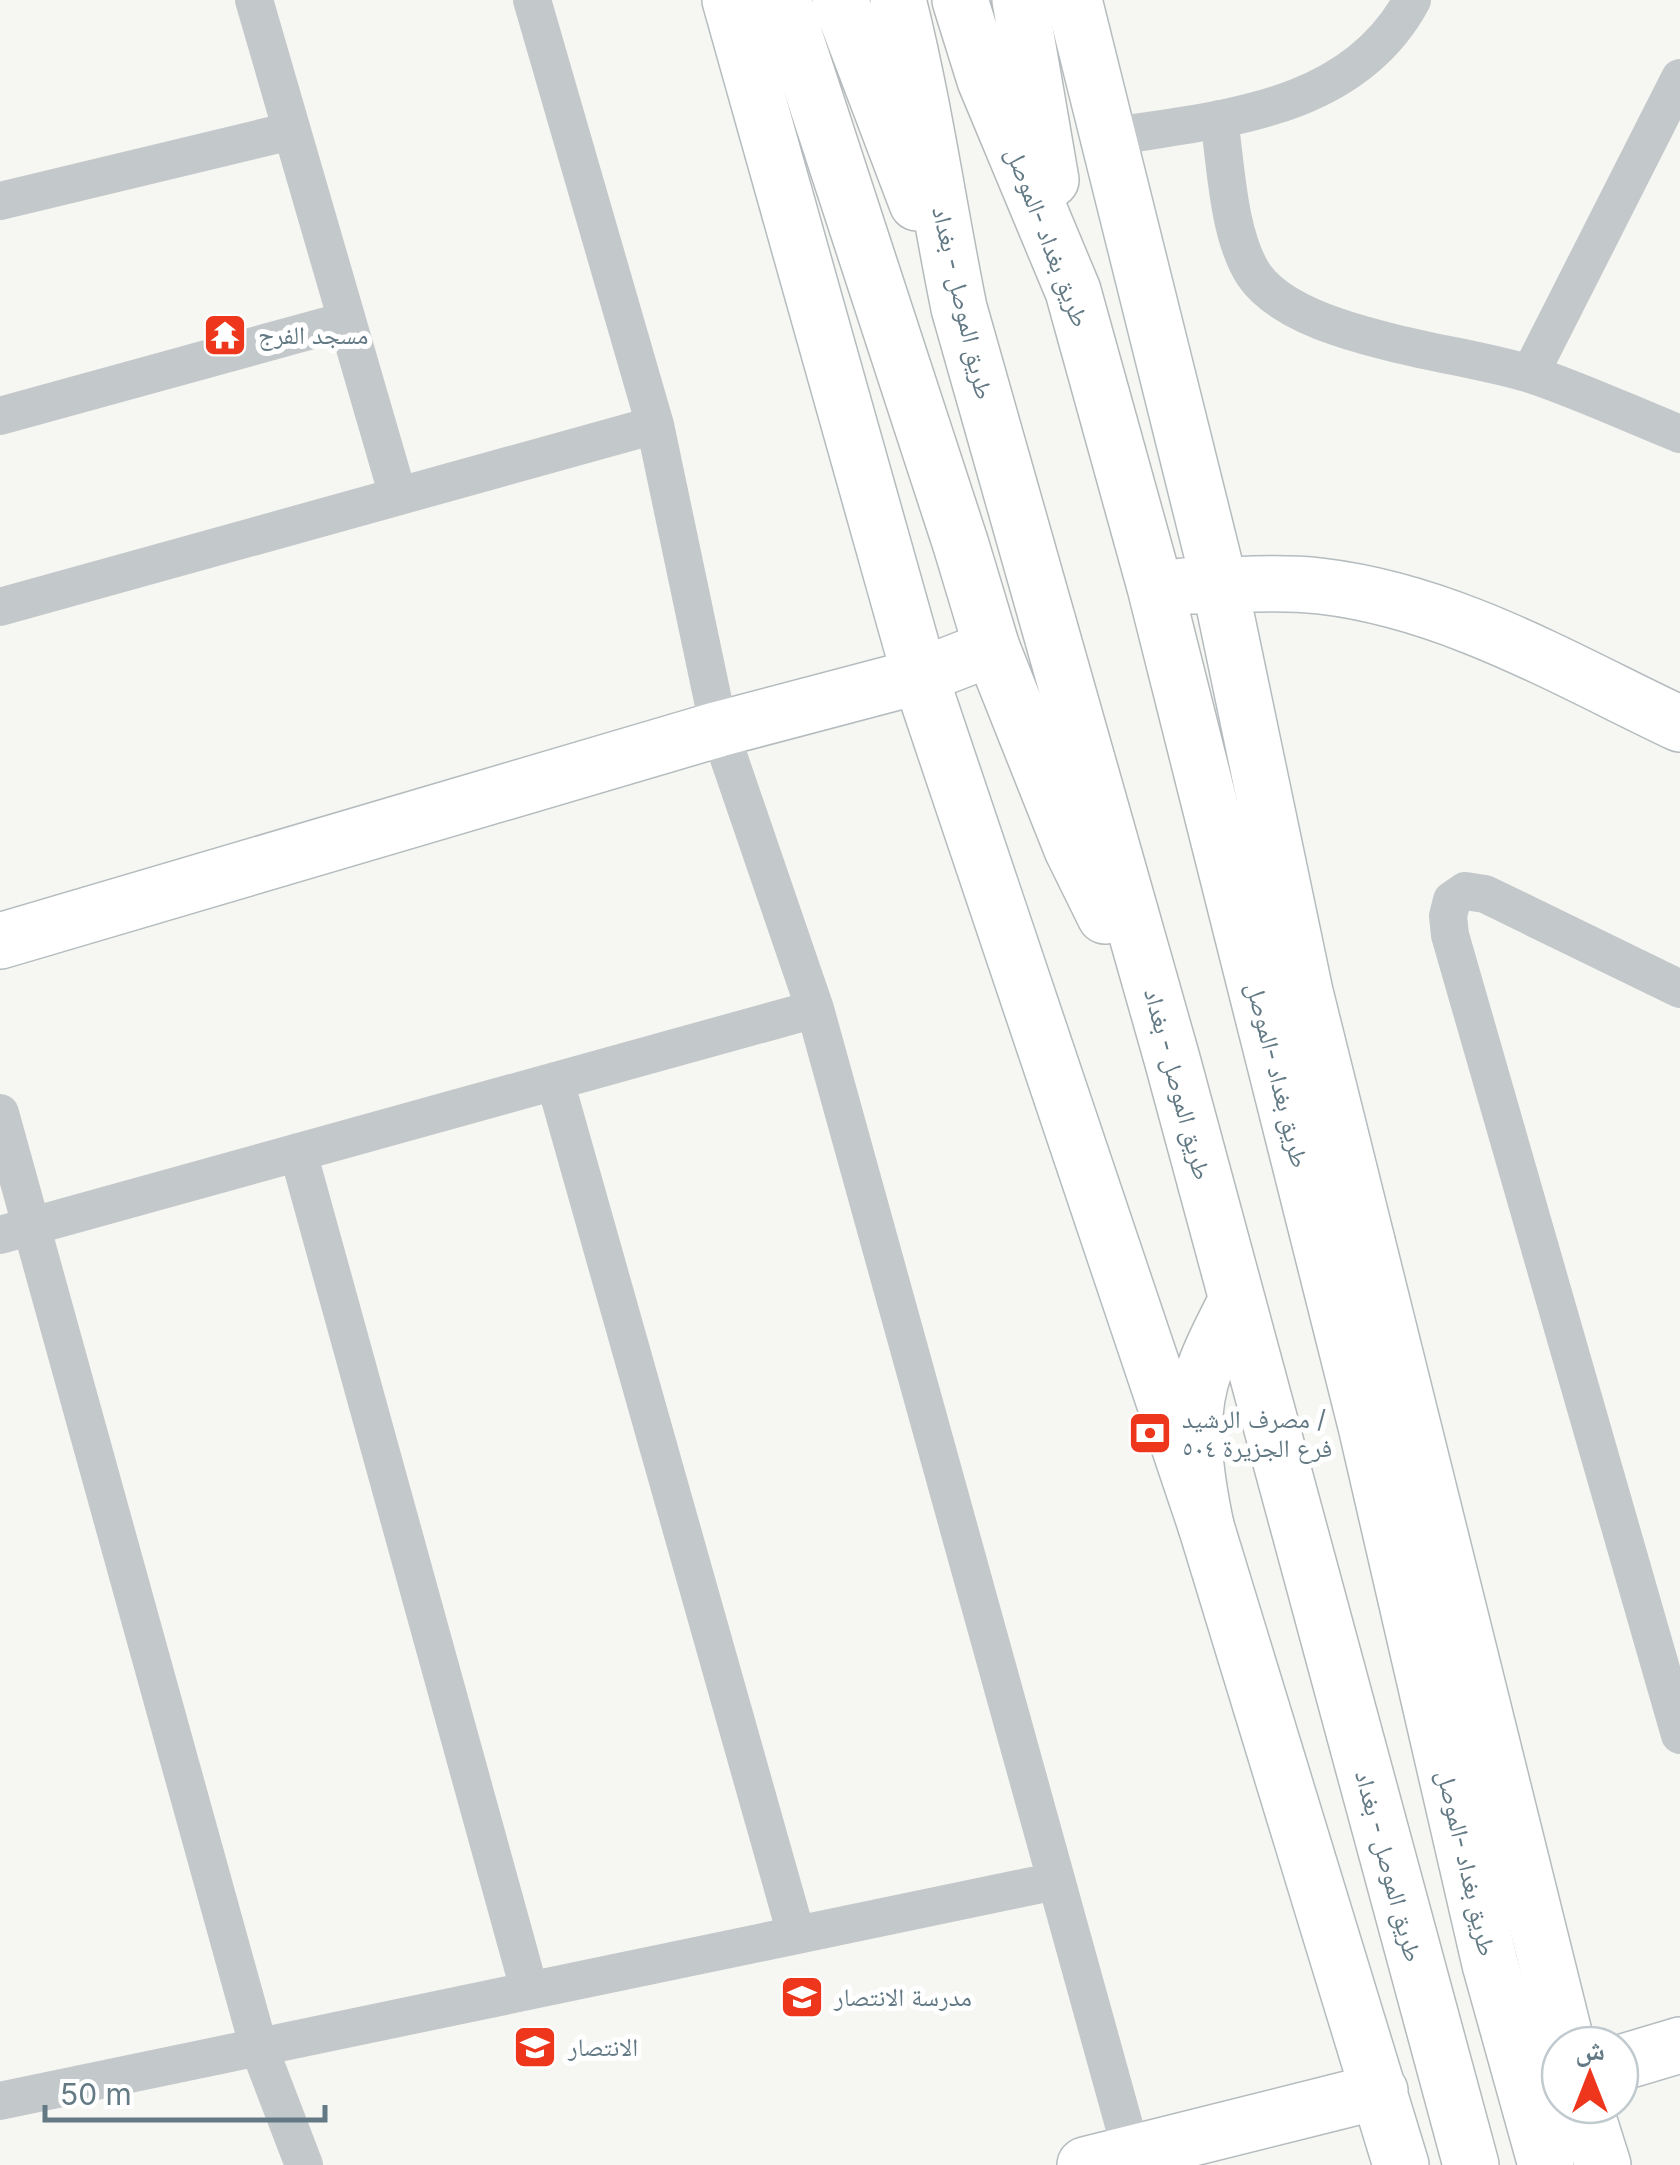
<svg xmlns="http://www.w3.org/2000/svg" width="1680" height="2165" viewBox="0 0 1680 2165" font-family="Inter,'Noto Naskh Arabic',sans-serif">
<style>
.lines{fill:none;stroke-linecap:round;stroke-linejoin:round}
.secondary-casing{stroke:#b5bcbf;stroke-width:58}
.highway-casing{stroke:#b5babc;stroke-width:58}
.street{stroke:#c3c8ca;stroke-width:38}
.secondary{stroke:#fff;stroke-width:55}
.highway{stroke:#fff;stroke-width:55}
.labels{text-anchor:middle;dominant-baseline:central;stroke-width:10;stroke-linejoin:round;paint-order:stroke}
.street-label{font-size:25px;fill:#637a85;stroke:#fff}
.poi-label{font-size:25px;fill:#637a85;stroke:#fff;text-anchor:start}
</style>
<rect width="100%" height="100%" fill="#f6f6f2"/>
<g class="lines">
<g class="secondary-casing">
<path id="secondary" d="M 730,0 L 920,676 L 1206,1526 L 1401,2165
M 1074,0 L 1220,586 L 1305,992 L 1567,2045
M 1183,586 C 1228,586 1274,581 1320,586 C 1450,601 1564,669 1680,724
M 0,941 L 719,729 L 920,676 L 992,648
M 1620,2063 L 1680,2045
M 1584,2105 L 1603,2165
M 1085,2165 L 1380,2091"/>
</g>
<g class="highway-casing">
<path id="highway" d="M 783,0 L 961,545 L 992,648 L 1072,849 L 1105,916
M 840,0 L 917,203
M 898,0 C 924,102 938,205 959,308 L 1172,1059 L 1471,2165
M 960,0 L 985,80 L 1073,291 L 1155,587 L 1366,1426 L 1490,1964 L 1546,2165
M 1020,0 L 1051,180
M 1366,1238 C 1378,1290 1383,1340 1373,1393
M 1206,1526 C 1195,1473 1186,1416 1206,1365 C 1214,1343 1226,1322 1236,1301"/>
</g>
<path class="street" d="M 254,0 L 398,496
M 532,0 L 655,425 L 719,729 L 815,1009 L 1132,2154
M 1219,119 C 1226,165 1228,236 1254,275 C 1298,339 1457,351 1530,374 C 1581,391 1630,414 1680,434
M 1109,137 C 1220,119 1352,112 1412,0
M 0,201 L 291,131
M 1530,374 L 1680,78
M 0,416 L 345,321
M 0,607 L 655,425
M 1680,989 L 1485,894 L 1465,891 L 1452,900 L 1448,916 L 1450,935 L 1680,1735
M 555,1081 L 796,1934
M 0,1113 L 258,2045 L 304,2165
M 298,1152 L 529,1989
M 0,1235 L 815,1009
M 0,2101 L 1056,1881"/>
<use href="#secondary" class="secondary"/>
<use href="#highway" class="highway"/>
</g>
<defs>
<g id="temple-square" transform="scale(2.25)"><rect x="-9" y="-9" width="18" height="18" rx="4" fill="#ed361b" stroke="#fff"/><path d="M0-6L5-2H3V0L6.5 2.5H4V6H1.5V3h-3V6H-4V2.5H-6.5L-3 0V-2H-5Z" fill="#fff"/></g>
<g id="bank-square" transform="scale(2.25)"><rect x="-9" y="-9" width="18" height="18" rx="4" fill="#ed361b" stroke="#fff"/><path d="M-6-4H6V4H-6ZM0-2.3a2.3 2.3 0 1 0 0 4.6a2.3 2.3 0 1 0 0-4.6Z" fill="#fff"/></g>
<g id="school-square" transform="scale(2.25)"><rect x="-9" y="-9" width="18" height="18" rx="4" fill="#ed361b" stroke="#fff"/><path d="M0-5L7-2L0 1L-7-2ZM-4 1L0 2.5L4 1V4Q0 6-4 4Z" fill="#fff"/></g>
</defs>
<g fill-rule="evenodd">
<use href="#temple-square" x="225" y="335"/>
<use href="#bank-square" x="1150" y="1433"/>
<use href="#school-square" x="802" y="1997"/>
<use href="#school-square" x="535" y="2047"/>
</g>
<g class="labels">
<g class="street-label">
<text transform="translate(1048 237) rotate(69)">طريق بغداد -الموصل</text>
<text transform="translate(963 303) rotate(77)">طريق الموصل - بغداد</text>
<text transform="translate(1278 1075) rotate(76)">طريق بغداد -الموصل</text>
<text transform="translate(1178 1084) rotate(75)">طريق الموصل - بغداد</text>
<text transform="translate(1467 1863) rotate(77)">طريق بغداد -الموصل</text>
<text transform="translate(1389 1866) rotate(75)">طريق الموصل - بغداد</text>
</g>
<g class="poi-label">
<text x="258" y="335">مسجد الفرج</text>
<text x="1182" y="1419">مصرف الرشيد /<tspan x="1182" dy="29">فرع الجزيرة ٥٠٤</tspan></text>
<text x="834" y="1997">مدرسة الانتصار</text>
<text x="568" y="2047">الانتصار</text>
</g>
</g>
<g transform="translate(1590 2075)"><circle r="48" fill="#ffffff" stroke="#c1cace" stroke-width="2.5"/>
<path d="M0-8L18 38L0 25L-18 38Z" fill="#ed361b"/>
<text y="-15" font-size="28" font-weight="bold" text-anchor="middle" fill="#637a85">ش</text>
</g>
<path d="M45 2105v15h280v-15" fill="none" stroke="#637a85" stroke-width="5"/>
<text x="60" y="2105" font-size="30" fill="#637a85" stroke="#ffffff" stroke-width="8" paint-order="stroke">50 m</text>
</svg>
